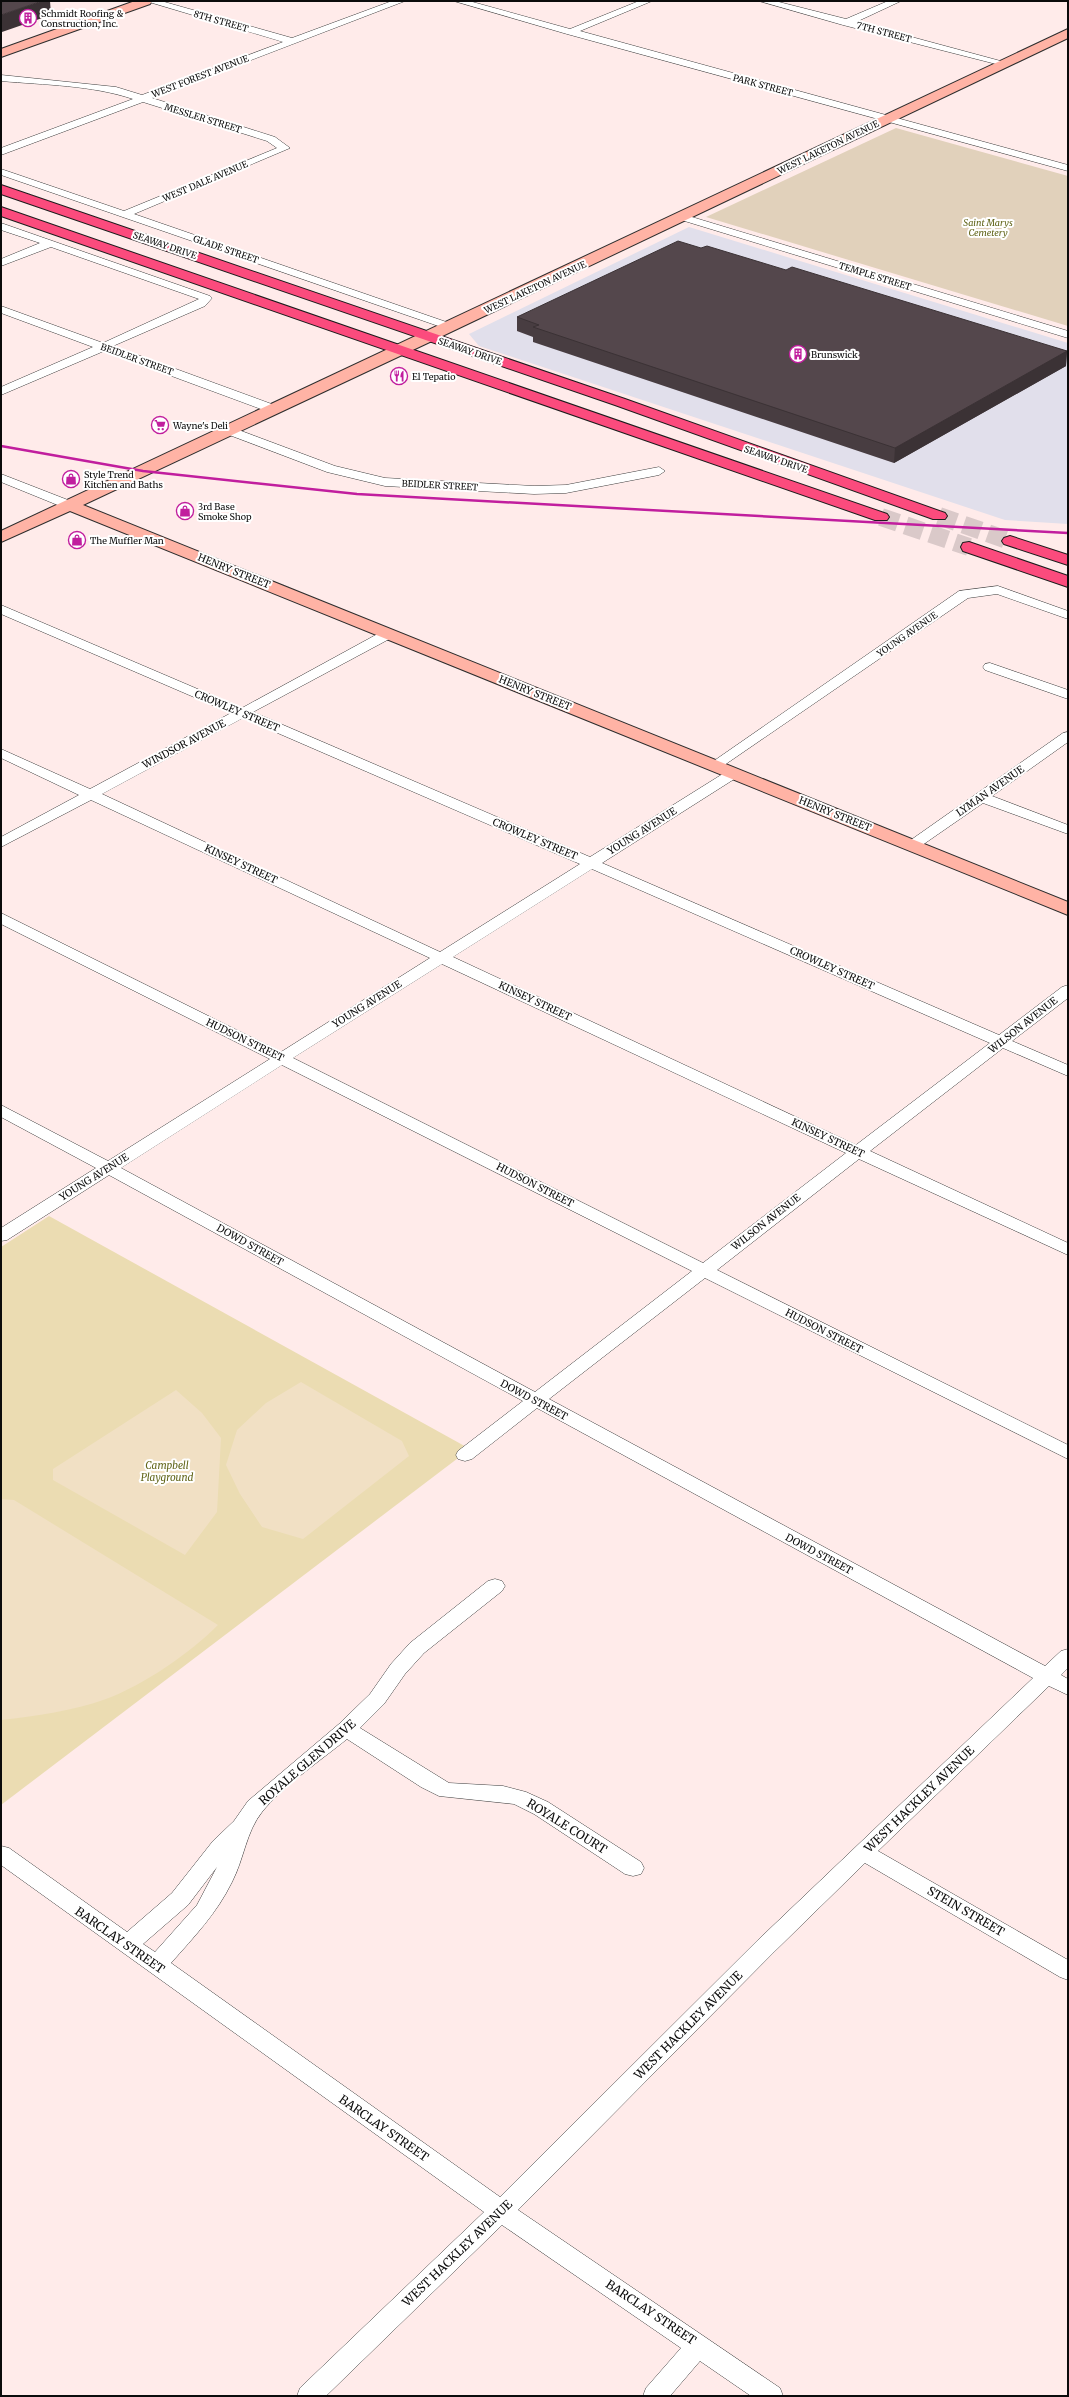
<svg xmlns="http://www.w3.org/2000/svg" width="1069" height="2397" viewBox="0 0 1069 2397" font-family="Merriweather,serif">
<style>
.industrial{fill:#e1dfeb}
.green{fill:#ebdcb2}
.cemetery{fill:#e1d1bb}
.pitch{fill:#f1e0c4}
.lines{fill:none;stroke-linecap:round;stroke-linejoin:round}
.highway-tunnel{stroke:#dac9c9;stroke-width:18;stroke-dasharray:18 8;stroke-linecap:butt}
.street-casing{stroke:#3e3e3e;stroke-width:1}
.secondary-casing{stroke:#2d2d2d;stroke-width:2}
.highway-casing{stroke:#1c1c1c;stroke-width:2}
.street{fill:#fff;fill-rule:evenodd}
.secondary{fill:#ffb3a5;fill-rule:evenodd}
.highway{fill:#fb4b7d;fill-rule:evenodd}
.rail{stroke:#c11e9e;stroke-width:2.5}
.wall{fill:#483d41}
.shaded-wall{fill:#3b3235}
.building{fill:#54474c;stroke:#3b3235}
.labels{text-anchor:middle;dominant-baseline:central;stroke-width:4;stroke-linejoin:round;paint-order:stroke}
.far-poi-label{font-size:9px;fill:#0b0b0b;stroke:#fff;text-anchor:start}
.far-street-label{font-size:9px;fill:#0b0b0b;stroke:#fff}
.far-park-label{font-size:9px;font-style:italic;fill:#616519;stroke:#fff}
.street-label{font-size:10px;fill:#0b0b0b;stroke:#fff}
.park-label{font-size:10px;font-style:italic;fill:#616519;stroke:#fff}
.near-street-label{font-size:12px;fill:#0b0b0b;stroke:#fff}
</style>
<rect width="100%" height="100%" fill="#ffebea"/>
<path class="industrial" d="M 689,227 L 1068,343 L 1068,524 L 1005,520 L 479,346 L 469,334 Z"/>
<path class="green" d="M 49,1216 L 470,1449 L 1,1805 L 1,1247 Z"/>
<path class="cemetery" d="M 896,128 L 1068,176 L 1068,326 L 706,217 Z"/>
<path class="pitch" d="M 301,1382 L 402,1441 L 409,1456 L 303,1539 L 262,1527 L 240,1494 L 226,1465 L 237,1430 L 266,1403 Z
M 176,1390 L 202,1413 L 221,1438 L 217,1512 L 185,1555 L 53,1480 L 53,1469 Z
M 1,1499 L 14,1500 L 218,1625 C 190,1653 144,1685 106,1699 C 73,1711 36,1716 1,1720 Z"/>
<g class="lines">
<path class="highway-tunnel" d="M 939,516 L 1010,541
M 881,517 L 969,547"/>
<g class="street-casing">
<path id="street" d="M 146,1 L 161,1 L 292,38 L 392,1 L 405,1 L 152,98 L 275,137 L 290,148 L 134,214 L 455,325 L 455,329 L 447,329 L 1,175 L 1,169 L 124,211 L 277,148 L 267,141 L 143,102 L 1,155 L 1,148 L 133,99 C 91,85 45,85 1,81 L 1,75 L 116,87 L 142,95 L 283,42 Z
M 454,1 L 469,1 L 570,29 L 639,1 L 652,1 L 580,31 L 1068,165 L 1068,171 L 567,34 Z
M 759,1 L 775,1 L 846,19 L 888,1 L 901,1 L 856,22 L 1008,63 L 1000,65 L 843,25 Z
M 682,214 L 1068,331 L 1068,338 L 678,219 L 677,217 Z
M 1,223 L 210,296 L 212,298 L 205,306 L 113,346 L 277,406 L 279,409 L 277,412 L 269,412 L 104,351 L 1,395 L 1,387 L 93,347 L 1,313 L 1,306 L 103,343 L 199,299 L 51,247 L 1,266 L 1,259 L 40,243 L 1,230 Z
M 228,426 L 335,466 L 385,478 L 534,486 L 566,485 L 659,467 L 665,471 L 659,475 L 566,493 L 534,494 L 385,486 L 327,472 L 224,433 L 222,430 Z
M 1,474 L 73,502 L 75,505 L 69,509 L 65,508 L 1,482 Z
M 998,586 L 1068,611 L 1068,619 L 997,594 L 968,598 L 720,768 L 715,769 L 708,765 L 959,591 Z
M 1,605 L 242,708 L 383,631 L 393,631 L 395,634 L 393,637 L 253,712 L 590,857 L 729,770 L 739,770 L 741,773 L 739,776 L 602,863 L 999,1035 L 1062,987 L 1068,985 L 1068,998 L 1012,1041 L 1068,1065 L 1068,1076 L 1003,1048 L 870,1151 L 1068,1243 L 1068,1255 L 859,1159 L 717,1270 L 1068,1445 L 1068,1459 L 705,1278 L 549,1399 L 1045,1666 L 1061,1651 L 1068,1649 L 1068,1668 L 1061,1675 L 1068,1679 L 1068,1695 L 1049,1686 L 878,1851 L 1068,1960 L 1068,1980 L 1060,1977 L 865,1863 L 774,1952 L 518,2210 L 780,2388 L 783,2396 L 751,2396 L 700,2361 L 670,2396 L 643,2396 L 646,2388 L 681,2348 L 502,2225 L 326,2396 L 297,2396 L 300,2388 L 484,2212 L 1,1865 L 1,1846 L 9,1848 L 127,1932 L 172,1893 L 213,1841 L 234,1821 L 248,1801 L 339,1724 L 370,1694 L 391,1664 L 410,1643 L 488,1581 L 495,1579 L 502,1581 L 505,1586 L 502,1591 L 424,1653 L 405,1674 L 384,1704 L 360,1728 L 449,1783 L 503,1786 L 526,1792 L 548,1802 L 641,1862 L 644,1868 L 641,1874 L 633,1876 L 625,1874 L 534,1814 L 514,1804 L 439,1796 L 421,1787 L 347,1739 C 321,1760 282,1787 262,1812 C 246,1832 244,1859 232,1882 C 217,1913 194,1937 171,1963 L 500,2197 L 758,1940 L 1033,1678 L 537,1408 L 472,1459 L 465,1461 L 458,1459 L 456,1455 L 458,1451 L 523,1401 L 109,1175 L 7,1240 L 1,1241 L 1,1228 L 96,1168 L 1,1117 L 1,1105 L 108,1161 L 270,1059 L 1,924 L 1,913 L 281,1052 L 430,958 L 91,800 L 1,847 L 1,837 L 79,795 L 1,758 L 1,749 L 90,789 L 231,713 L 1,614 ZM 243,718 L 580,864 L 440,952 L 102,794 ZM 592,869 L 990,1043 L 856,1145 L 453,957 ZM 442,964 L 846,1153 L 703,1263 L 293,1058 ZM 282,1065 L 692,1271 L 535,1392 L 121,1168 ZM 217,1867 L 197,1905 L 155,1952 L 143,1944 L 188,1905 Z
M 990,663 L 1068,690 L 1068,699 L 985,670 L 983,667 L 985,664 Z
M 1068,732 L 1068,742 L 992,796 L 1068,825 L 1068,834 L 983,803 L 918,848 L 908,848 L 906,845 L 908,842 L 1063,733 Z"/>
</g>
<g class="secondary-casing">
<path id="secondary" d="M 135,1 L 152,1 L 150,4 L 1,57 L 1,49 Z
M 1068,29 L 1068,38 L 434,340 L 83,505 L 1068,902 L 1068,915 L 70,511 L 1,542 L 1,531 Z"/>
</g>
<g class="highway-casing">
<path id="highway" d="M 1,185 L 625,399 L 945,513 L 947,516 L 945,519 L 933,519 L 615,405 L 1,194 Z
M 1,207 L 887,514 L 889,517 L 887,520 L 875,520 L 1,216 Z
M 1010,536 L 1068,555 L 1068,565 L 1004,544 L 1002,541 L 1004,538 Z
M 969,542 L 1068,576 L 1068,587 L 963,551 L 961,547 L 963,543 Z"/>
</g>
<use href="#street" class="street"/>
<use href="#secondary" class="secondary"/>
<use href="#highway" class="highway"/>
<path class="rail" d="M 1,446 L 143,471 L 357,494 L 1068,533"/>
</g>
<path class="wall" d="M 701,248 L 1067,351 L 1066,366 L 894,463 L 533,342 L 533,337 L 517,331 L 517,317 Z"/>
<path class="shaded-wall" d="M 42,1 L 50,1 L 51,15 L 2,32 L 1,15 Z
M 1067,351 L 1066,366 L 894,463 L 895,448 Z"/>
<path class="building" d="M 1,1 L 42,1 L 1,15 Z
M 678,241 L 701,248 L 707,246 L 786,270 L 792,267 L 1067,351 L 895,448 L 533,327 L 539,325 L 517,317 Z"/>
<defs>
<g id="building-ring" transform="scale(0.9)"><circle r="9.5" fill="#fff" stroke="#c11e9e" stroke-width="1.5"/><path d="M-4-6H4V6H1V3H-1V6H-4ZM-2.5-4.3h1.7v1.8h-1.7ZM.8-4.3h1.7v1.8H.8ZM-2.5-1h1.7V.8h-1.7ZM.8-1h1.7V.8H.8Z" fill="#c11e9e"/></g>
<g id="restaurant-ring" transform="scale(0.9)"><circle r="9.5" fill="#fff" stroke="#c11e9e" stroke-width="1.5"/><path d="M-5-6h1v4h1v-4h1v4h1v-4h1v5L-1.5 .5V6h-2V.5L-5-1ZM5-6V6H3V1.5H1.5Q1.5-4 5-6Z" fill="#c11e9e"/></g>
<g id="supermarket-ring" transform="scale(0.9)"><circle r="9.5" fill="#fff" stroke="#c11e9e" stroke-width="1.5"/><path d="M-6-5.5h2.5l.6 2H6L4.5 2H-2.5L-4.4-4H-6ZM-1.5 3.2a1.3 1.3 0 1 0 .1 0ZM3 3.2a1.3 1.3 0 1 0 .1 0Z" fill="#c11e9e"/></g>
<g id="shop-ring" transform="scale(0.9)"><circle r="9.5" fill="#fff" stroke="#c11e9e" stroke-width="1.5"/><path d="M-5-2.5h2.3a2.7 3.5 0 0 1 5.4 0H5L5.5 6h-11ZM-1.5-2.5h3a1.5 2.3 0 0 0-3 0Z" fill="#c11e9e"/></g>
</defs>
<g fill-rule="evenodd">
<use href="#building-ring" x="28" y="18"/>
<use href="#building-ring" x="798" y="354"/>
<use href="#restaurant-ring" x="399" y="376"/>
<use href="#supermarket-ring" x="160" y="425"/>
<use href="#shop-ring" x="71" y="479"/>
<use href="#shop-ring" x="185" y="511"/>
<use href="#shop-ring" x="77" y="540"/>
</g>
<g class="labels">
<g class="far-poi-label">
<text x="41" y="13">Schmidt Roofing &amp;<tspan x="41" dy="10">Construction, Inc.</tspan></text>
<text x="811" y="354">Brunswick</text>
<text x="412" y="376">El Tepatio</text>
<text x="173" y="425">Wayne's Deli</text>
<text x="84" y="474">Style Trend<tspan x="84" dy="10">Kitchen and Baths</tspan></text>
<text x="198" y="506">3rd Base<tspan x="198" dy="10">Smoke Shop</tspan></text>
<text x="90" y="540">The Muffler Man</text>
</g>
<g class="far-street-label">
<text transform="translate(221 21) rotate(16)">8TH STREET</text>
<text transform="translate(884 32) rotate(15)">7TH STREET</text>
<text transform="translate(200 76) rotate(-21)">WEST FOREST AVENUE</text>
<text transform="translate(763 85) rotate(15)">PARK STREET</text>
<text transform="translate(203 118) rotate(17)">MESSLER STREET</text>
<text transform="translate(828 147) rotate(-26)">WEST LAKETON AVENUE</text>
<text transform="translate(205 181) rotate(-23)">WEST DALE AVENUE</text>
<text transform="translate(165 245) rotate(19)">SEAWAY DRIVE</text>
<text transform="translate(226 249) rotate(19)">GLADE STREET</text>
<text transform="translate(875 276) rotate(17)">TEMPLE STREET</text>
<text transform="translate(535 287) rotate(-25)">WEST LAKETON AVENUE</text>
<text transform="translate(470 351) rotate(19)">SEAWAY DRIVE</text>
<text transform="translate(137 359) rotate(20)">BEIDLER STREET</text>
<text transform="translate(776 459) rotate(19)">SEAWAY DRIVE</text>
<text transform="translate(440 485) rotate(3)">BEIDLER STREET</text>
<text transform="translate(907 634) rotate(-35)">YOUNG AVENUE</text>
</g>
<g class="far-park-label">
<text x="988" y="222">Saint Marys<tspan x="988" dy="10">Cemetery</tspan></text>
</g>
<g class="street-label">
<text transform="translate(234 571) rotate(22)">HENRY STREET</text>
<text transform="translate(535 693) rotate(22)">HENRY STREET</text>
<text transform="translate(237 711) rotate(23)">CROWLEY STREET</text>
<text transform="translate(184 744) rotate(-28)">WINDSOR AVENUE</text>
<text transform="translate(990 791) rotate(-35)">LYMAN AVENUE</text>
<text transform="translate(835 814) rotate(22)">HENRY STREET</text>
<text transform="translate(642 831) rotate(-32)">YOUNG AVENUE</text>
<text transform="translate(535 839) rotate(23)">CROWLEY STREET</text>
<text transform="translate(241 864) rotate(25)">KINSEY STREET</text>
<text transform="translate(832 968) rotate(24)">CROWLEY STREET</text>
<text transform="translate(535 1001) rotate(25)">KINSEY STREET</text>
<text transform="translate(367 1004) rotate(-32)">YOUNG AVENUE</text>
<text transform="translate(1023 1025) rotate(-38)">WILSON AVENUE</text>
<text transform="translate(245 1040) rotate(26)">HUDSON STREET</text>
<text transform="translate(828 1138) rotate(25)">KINSEY STREET</text>
<text transform="translate(94 1177) rotate(-32)">YOUNG AVENUE</text>
<text transform="translate(535 1185) rotate(27)">HUDSON STREET</text>
<text transform="translate(766 1222) rotate(-38)">WILSON AVENUE</text>
<text transform="translate(250 1245) rotate(29)">DOWD STREET</text>
<text transform="translate(824 1331) rotate(27)">HUDSON STREET</text>
<text transform="translate(534 1400) rotate(28)">DOWD STREET</text>
<text transform="translate(819 1554) rotate(28)">DOWD STREET</text>
</g>
<g class="park-label">
<text x="167" y="1465">Campbell<tspan x="167" dy="12">Playground</tspan></text>
</g>
<g class="near-street-label">
<text transform="translate(307 1762) rotate(-41)">ROYALE GLEN DRIVE</text>
<text transform="translate(919 1799) rotate(-44)">WEST HACKLEY AVENUE</text>
<text transform="translate(567 1826) rotate(32)">ROYALE COURT</text>
<text transform="translate(966 1911) rotate(30)">STEIN STREET</text>
<text transform="translate(120 1940) rotate(35)">BARCLAY STREET</text>
<text transform="translate(688 2025) rotate(-45)">WEST HACKLEY AVENUE</text>
<text transform="translate(384 2128) rotate(35)">BARCLAY STREET</text>
<text transform="translate(457 2253) rotate(-44)">WEST HACKLEY AVENUE</text>
<text transform="translate(651 2312) rotate(34)">BARCLAY STREET</text>
</g>
</g>
<rect width="1069" height="2397" fill="none" stroke="#0b0b0b" stroke-width="4"/>
</svg>
